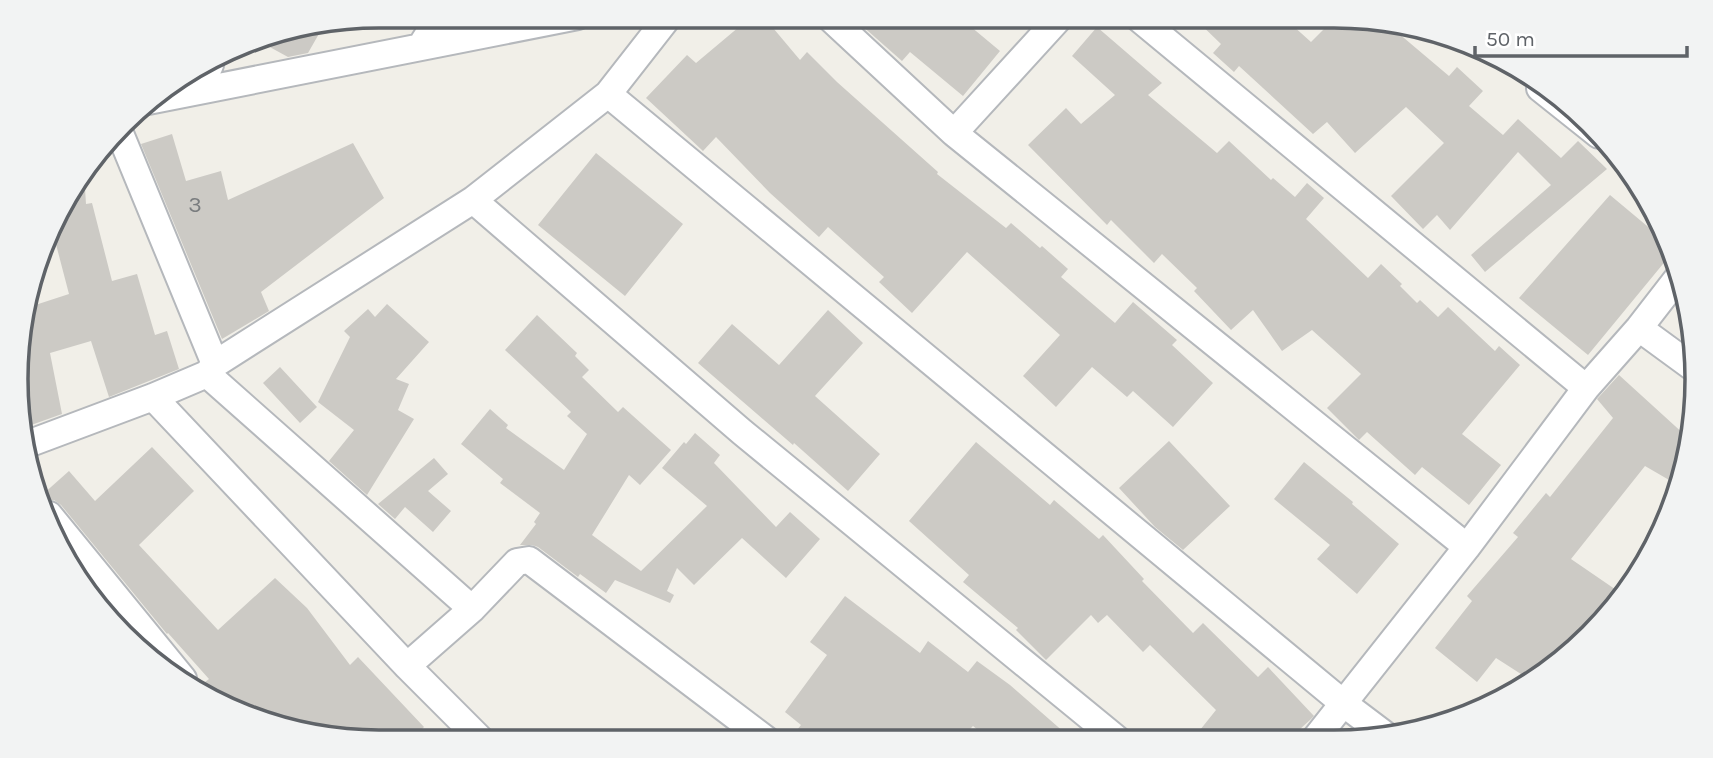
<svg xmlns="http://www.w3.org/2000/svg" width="1713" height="758" viewBox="0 0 1713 758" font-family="Karla,sans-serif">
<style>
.building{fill:#cccac5}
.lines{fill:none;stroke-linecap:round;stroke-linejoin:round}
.street-casing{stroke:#b5b8bc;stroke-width:30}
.street{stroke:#fff;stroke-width:26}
.labels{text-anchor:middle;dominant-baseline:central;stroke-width:5;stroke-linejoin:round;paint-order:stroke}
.number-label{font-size:23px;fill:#7a7d7f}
.rim{fill:none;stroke:#5f6368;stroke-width:3.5}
</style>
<rect width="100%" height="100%" fill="#f1efe8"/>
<path class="building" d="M 752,16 L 763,16 L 800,60 L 807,52 L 837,82 L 938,172 L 937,174 L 1006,228 L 1011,223 L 1040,248 L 1042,246 L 1068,269 L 1061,277 L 1115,323 L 1133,302 L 1177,340 L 1172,345 L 1213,383 L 1173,427 L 1133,391 L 1127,397 L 1092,367 L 1056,407 L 1023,376 L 1060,335 L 967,252 L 912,313 L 879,282 L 884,277 L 828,227 L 819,237 L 770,193 L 716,137 L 703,151 L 646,98 L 687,55 L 696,63 Z
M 851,16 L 958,16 L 1000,51 L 963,96 L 910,52 L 902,61 Z
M 1192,16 L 1282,16 L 1311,42 L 1337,16 L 1391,27 L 1449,76 L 1457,67 L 1483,91 L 1469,106 L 1503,135 L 1518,119 L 1561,158 L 1578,141 L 1607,169 L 1485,272 L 1471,255 L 1551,185 L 1518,152 L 1450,230 L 1437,215 L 1423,229 L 1391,196 L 1444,143 L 1406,107 L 1355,153 L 1327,122 L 1313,134 L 1239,66 L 1234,72 L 1213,53 L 1221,44 Z
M 324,25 L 308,53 L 288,57 L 255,39 L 262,35 Z
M 1097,27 L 1162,83 L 1148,95 L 1217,153 L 1229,141 L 1271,180 L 1273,178 L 1295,197 L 1307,183 L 1324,198 L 1306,219 L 1368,278 L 1381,264 L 1402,284 L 1400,286 L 1417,303 L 1420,300 L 1438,317 L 1448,307 L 1495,351 L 1499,346 L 1520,365 L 1462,434 L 1501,465 L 1469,505 L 1422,467 L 1415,475 L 1367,432 L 1359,440 L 1327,408 L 1361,374 L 1312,330 L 1282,351 L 1253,310 L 1231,330 L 1194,291 L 1197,288 L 1162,254 L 1154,263 L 1111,220 L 1107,225 L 1028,145 L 1066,108 L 1081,124 L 1115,95 L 1072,56 Z
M 172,134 L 186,181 L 221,171 L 228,200 L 353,143 L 384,198 L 261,292 L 269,311 L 222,339 L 141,144 Z
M 596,153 L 683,224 L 625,296 L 538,225 Z
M 84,173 L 86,204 L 92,203 L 112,281 L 137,274 L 155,335 L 167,331 L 179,369 L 109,397 L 91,341 L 50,353 L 62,414 L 20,429 L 23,309 L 69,294 L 52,229 L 65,197 Z
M 1610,195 L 1671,246 L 1672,253 L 1588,355 L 1519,298 Z
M 387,304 L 429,342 L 396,379 L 409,384 L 398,410 L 414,419 L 367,495 L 329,461 L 354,430 L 318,402 L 350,337 L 344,331 L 368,309 L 375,317 Z
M 828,310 L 863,343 L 815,396 L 880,454 L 848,491 L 794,443 L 793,445 L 698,363 L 732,324 L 779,365 Z
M 537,315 L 577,353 L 575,356 L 589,370 L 582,377 L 618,412 L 623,407 L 671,450 L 640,485 L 629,475 L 592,535 L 641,571 L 707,506 L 662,468 L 684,442 L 686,444 L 695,433 L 720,455 L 714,463 L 776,527 L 790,512 L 820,539 L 786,578 L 742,538 L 694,585 L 677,568 L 667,591 L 674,595 L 670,603 L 615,580 L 606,593 L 580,574 L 578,577 L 538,547 L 532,545 L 520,545 L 536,524 L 534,522 L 540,513 L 500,483 L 503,479 L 461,444 L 490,409 L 508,425 L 506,428 L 564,470 L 587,434 L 567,416 L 571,412 L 505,350 Z
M 280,367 L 317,407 L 300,423 L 263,383 Z
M 1619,375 L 1686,436 L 1676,484 L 1645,466 L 1571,559 L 1625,596 L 1555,667 L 1532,681 L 1496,658 L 1477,682 L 1435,648 L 1472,601 L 1467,596 L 1518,537 L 1513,533 L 1546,493 L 1550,497 L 1613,418 L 1597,399 Z
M 1169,441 L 1230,506 L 1183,550 L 1155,527 L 1119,488 Z
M 976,442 L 1050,505 L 1054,500 L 1099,539 L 1103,535 L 1144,579 L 1142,581 L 1193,633 L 1203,623 L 1258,677 L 1268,667 L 1314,716 L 1310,720 L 1289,739 L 1192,740 L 1216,710 L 1150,645 L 1143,652 L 1107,615 L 1098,623 L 1091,615 L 1046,660 L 1016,630 L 1018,628 L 963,582 L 969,575 L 909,521 Z
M 152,447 L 194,491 L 139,545 L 218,630 L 275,578 L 307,608 L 350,665 L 358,657 L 424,727 L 409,742 L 379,742 L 240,715 L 224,705 L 205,682 L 209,679 L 168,633 L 167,634 L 61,505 L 54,500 L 44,500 L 42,495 L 69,471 L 95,501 Z
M 434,458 L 448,474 L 428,491 L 451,511 L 433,532 L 405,507 L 395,519 L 378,504 Z
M 1304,462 L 1353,502 L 1352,504 L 1399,544 L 1357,594 L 1317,559 L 1330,545 L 1274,499 Z
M 845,596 L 920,653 L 928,641 L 968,672 L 977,661 L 1010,685 L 1073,740 L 990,740 L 973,726 L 959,740 L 788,741 L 801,725 L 785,712 L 827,655 L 810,642 Z"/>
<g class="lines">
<g class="street-casing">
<path id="street" d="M 828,16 L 954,133 L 1467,547
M 1136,16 L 1586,388
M 421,46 L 440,16
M 1540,88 L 1599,135
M 197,90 L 210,65
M 608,94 L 1343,703 L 1388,737
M 148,101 L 578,16
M 119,131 L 215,364
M 954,133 L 1061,16
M 473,200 L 742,432 L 1118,740
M 1639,328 L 1695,369
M 207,374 L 472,609
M 153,397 L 407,666 L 483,742
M 25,445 L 153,397 L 207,374 L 215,364 L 473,200 L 608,94 L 669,16
M 49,515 L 183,679
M 407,666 L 472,609 L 517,562 L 529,560 L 768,741
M 1315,739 L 1467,547 L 1586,388 L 1639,328 L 1677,279"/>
</g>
<use href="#street" class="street"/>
</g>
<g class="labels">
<g class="number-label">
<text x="195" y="204">3</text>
</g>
</g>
<path d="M0 0H1713V758H0ZM379 28H1334A351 351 0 0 1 1685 379V379A351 351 0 0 1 1334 730H379A351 351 0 0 1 28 379V379A351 351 0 0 1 379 28Z" fill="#f2f3f3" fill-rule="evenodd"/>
<path class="rim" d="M379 28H1334A351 351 0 0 1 1685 379V379A351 351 0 0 1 1334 730H379A351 351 0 0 1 28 379V379A351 351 0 0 1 379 28Z"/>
<path d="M1475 46v10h212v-10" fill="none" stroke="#5f6368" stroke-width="3.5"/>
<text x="1486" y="46" font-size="21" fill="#5f6368" stroke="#ffffff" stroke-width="5" paint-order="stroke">50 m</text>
</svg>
